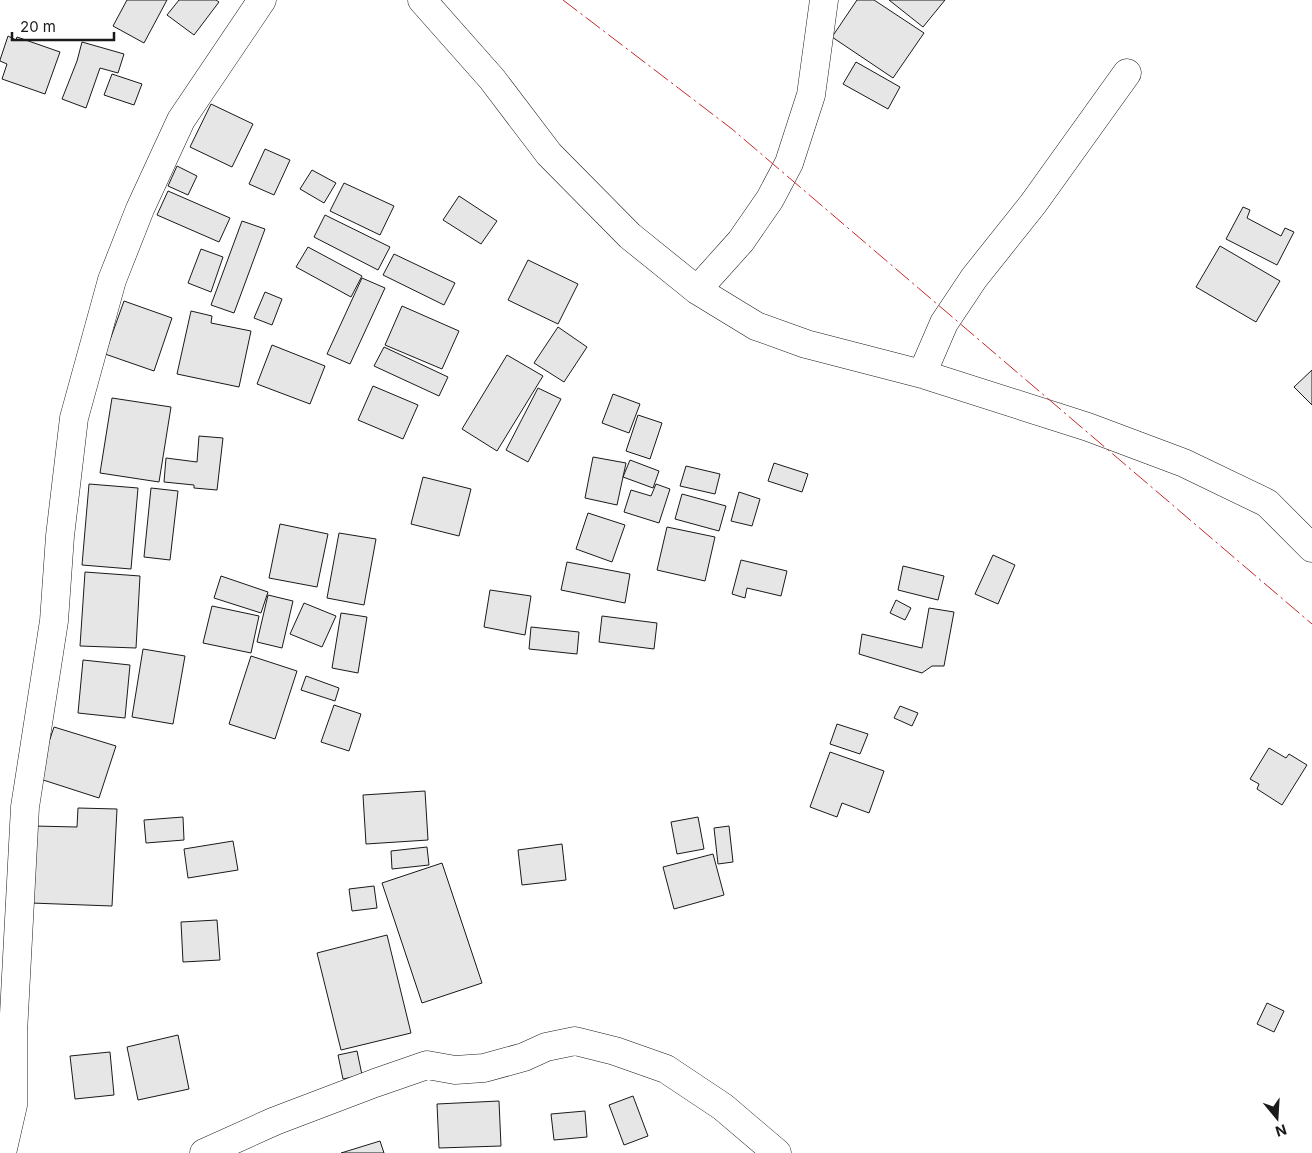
<svg xmlns="http://www.w3.org/2000/svg" width="1312" height="1153" viewBox="0 0 1312 1153" font-family="Inter,sans-serif">
<style>
.building{fill:#e6e6e6;stroke:#1a1a1a}
.lines{fill:none;stroke-linecap:round;stroke-linejoin:round}
.minor-casing{stroke:#1a1a1a;stroke-width:29}
.minor{stroke:#fff;stroke-width:28}
.power{stroke:#c62828;stroke-width:1;stroke-dasharray:18 4 2.5 4;stroke-linecap:butt}
</style>
<rect width="100%" height="100%" fill="#fff"/>
<path class="building" d="M 127,0 L 167,0 L 144,43 L 113,26 Z
M 179,0 L 216,0 L 219,2 L 194,35 L 167,15 Z
M 857,0 L 874,0 L 924,33 L 893,78 L 832,37 Z
M 889,0 L 945,0 L 923,27 Z
M 8,36 L 16,40 L 17,37 L 60,52 L 45,94 L 2,79 L 7,64 L 0,61 L 0,60 Z
M 82,42 L 124,54 L 118,73 L 100,68 L 86,108 L 62,99 L 77,61 Z
M 856,62 L 900,87 L 888,109 L 843,84 Z
M 112,74 L 142,84 L 134,105 L 104,95 Z
M 211,104 L 253,124 L 232,167 L 190,147 Z
M 265,149 L 290,160 L 274,195 L 249,184 Z
M 177,166 L 197,176 L 188,195 L 168,186 Z
M 312,170 L 336,183 L 324,203 L 300,189 Z
M 344,183 L 394,206 L 380,235 L 330,211 Z
M 168,191 L 230,218 L 219,242 L 157,215 Z
M 459,196 L 497,221 L 481,244 L 443,220 Z
M 1243,207 L 1250,210 L 1247,218 L 1281,236 L 1285,228 L 1294,232 L 1277,265 L 1226,239 Z
M 325,215 L 390,247 L 378,270 L 314,237 Z
M 242,221 L 265,229 L 234,313 L 211,305 Z
M 1220,246 L 1280,281 L 1256,322 L 1196,287 Z
M 308,247 L 362,276 L 351,297 L 296,267 Z
M 201,249 L 223,257 L 211,292 L 188,283 Z
M 394,254 L 455,283 L 444,305 L 383,275 Z
M 528,260 L 578,284 L 558,324 L 508,300 Z
M 362,278 L 385,288 L 350,364 L 327,354 Z
M 265,292 L 282,299 L 272,325 L 254,318 Z
M 124,301 L 172,318 L 154,371 L 105,354 Z
M 402,306 L 459,331 L 442,369 L 385,345 Z
M 191,311 L 212,316 L 211,323 L 251,331 L 239,387 L 177,374 Z
M 558,327 L 587,347 L 564,382 L 534,363 Z
M 272,345 L 325,366 L 310,404 L 257,384 Z
M 384,347 L 448,377 L 439,396 L 374,366 Z
M 507,355 L 543,376 L 497,451 L 462,429 Z
M 1312,370 L 1312,405 L 1294,387 Z
M 373,386 L 418,405 L 403,439 L 358,420 Z
M 538,388 L 561,399 L 528,462 L 506,450 Z
M 613,394 L 640,404 L 629,433 L 602,423 Z
M 112,398 L 171,407 L 159,482 L 100,473 Z
M 638,415 L 662,423 L 650,459 L 626,451 Z
M 199,436 L 223,438 L 217,490 L 194,488 L 194,485 L 164,482 L 166,458 L 197,462 Z
M 593,457 L 626,463 L 617,505 L 585,498 Z
M 630,460 L 659,471 L 653,488 L 623,477 Z
M 774,463 L 808,474 L 802,492 L 768,481 Z
M 686,466 L 720,474 L 715,494 L 680,486 Z
M 423,477 L 471,489 L 459,536 L 411,524 Z
M 89,484 L 138,488 L 131,569 L 82,565 Z
M 656,484 L 670,489 L 659,523 L 624,512 L 631,490 L 651,496 Z
M 151,488 L 178,491 L 170,560 L 144,557 Z
M 739,492 L 760,499 L 752,526 L 731,521 Z
M 682,494 L 726,506 L 719,531 L 675,519 Z
M 588,513 L 625,525 L 612,562 L 576,549 Z
M 280,524 L 328,534 L 317,587 L 269,578 Z
M 667,527 L 715,537 L 705,581 L 657,570 Z
M 339,533 L 376,539 L 364,605 L 327,598 Z
M 993,555 L 1015,565 L 998,604 L 975,594 Z
M 741,560 L 787,571 L 781,596 L 747,588 L 745,598 L 732,594 Z
M 567,562 L 630,574 L 625,603 L 561,590 Z
M 903,566 L 944,576 L 938,600 L 898,590 Z
M 85,572 L 140,576 L 136,648 L 80,646 Z
M 221,576 L 268,592 L 261,613 L 214,598 Z
M 490,590 L 531,596 L 525,635 L 484,627 Z
M 268,595 L 293,601 L 282,648 L 257,642 Z
M 896,600 L 911,608 L 905,620 L 890,613 Z
M 304,603 L 336,616 L 322,647 L 290,634 Z
M 212,606 L 259,616 L 251,653 L 203,643 Z
M 929,608 L 954,612 L 944,666 L 932,666 L 922,673 L 859,654 L 862,634 L 922,648 Z
M 341,613 L 367,617 L 358,673 L 332,668 Z
M 602,616 L 657,623 L 654,649 L 599,642 Z
M 531,627 L 579,632 L 577,654 L 529,649 Z
M 143,649 L 185,656 L 173,724 L 132,717 Z
M 251,656 L 297,671 L 275,739 L 229,724 Z
M 83,660 L 130,665 L 125,718 L 78,713 Z
M 306,676 L 339,688 L 335,701 L 301,690 Z
M 334,705 L 361,714 L 349,751 L 321,742 Z
M 900,706 L 918,713 L 912,726 L 894,718 Z
M 837,724 L 868,734 L 860,754 L 830,744 Z
M 54,727 L 116,746 L 99,798 L 37,778 Z
M 1269,748 L 1286,758 L 1289,754 L 1307,765 L 1282,805 L 1257,789 L 1259,784 L 1250,779 Z
M 830,752 L 884,771 L 869,813 L 842,803 L 837,817 L 810,807 Z
M 425,791 L 428,840 L 366,844 L 363,795 Z
M 78,808 L 117,809 L 112,906 L 31,903 L 34,826 L 77,827 Z
M 183,817 L 184,840 L 146,843 L 144,820 Z
M 698,817 L 704,849 L 677,854 L 671,822 Z
M 729,826 L 733,862 L 718,864 L 714,828 Z
M 233,841 L 238,870 L 188,878 L 184,849 Z
M 562,844 L 566,880 L 522,885 L 518,850 Z
M 427,847 L 429,865 L 392,869 L 391,851 Z
M 713,854 L 724,895 L 674,909 L 663,867 Z
M 442,863 L 482,983 L 422,1003 L 382,883 Z
M 374,886 L 377,908 L 352,911 L 349,889 Z
M 217,920 L 220,960 L 183,962 L 181,922 Z
M 387,935 L 411,1033 L 341,1050 L 317,953 Z
M 1267,1003 L 1284,1011 L 1274,1032 L 1257,1024 Z
M 178,1035 L 189,1089 L 138,1100 L 127,1047 Z
M 357,1051 L 362,1075 L 343,1079 L 338,1055 Z
M 110,1052 L 114,1095 L 75,1099 L 70,1056 Z
M 633,1096 L 648,1136 L 624,1145 L 609,1105 Z
M 499,1101 L 501,1146 L 439,1148 L 437,1104 Z
M 585,1111 L 587,1137 L 554,1140 L 551,1114 Z
M 380,1141 L 384,1153 L 341,1153 Z"/>
<g class="lines">
<g class="minor-casing">
<path id="minor" d="M 422,0 L 492,79 L 549,154 L 630,236 L 697,290 L 756,326 L 806,344 L 922,374 L 1088,427 L 1184,463 L 1267,503 L 1312,548
M 697,290 L 741,241 L 770,199 L 789,163 L 811,95 L 824,0
M 922,374 L 944,323 L 974,278 L 1033,204 L 1127,73
M 2,1153 L 13,1105 L 13,1033 L 25,807 L 54,621 L 60,536 L 74,418 L 112,280 L 140,209 L 181,120 L 262,0
M 204,1153 L 275,1121 L 375,1083 L 427,1065 L 455,1070 L 484,1068 L 524,1057 L 546,1047 L 575,1041 L 615,1051 L 666,1069 L 723,1107 L 777,1153"/>
</g>
<use href="#minor" class="minor"/>
<path class="power" d="M 563,0 L 732,129 L 1312,624"/>
</g>
<g transform="translate(1277 1118) rotate(162)" stroke="#ffffff" stroke-width="4" paint-order="stroke">
<path d="M0-4L9 19L0 12L-9 19Z" fill="#1a1a1a"/>
<text y="-8" font-size="14" font-weight="bold" text-anchor="middle" fill="#1a1a1a">N</text>
</g>
<path d="M12 32v8h102v-8" fill="none" stroke="#1a1a1a" stroke-width="2.5"/>
<text x="20" y="32" font-size="15" fill="#1a1a1a" stroke="#ffffff" stroke-width="4" paint-order="stroke">20 m</text>
</svg>
